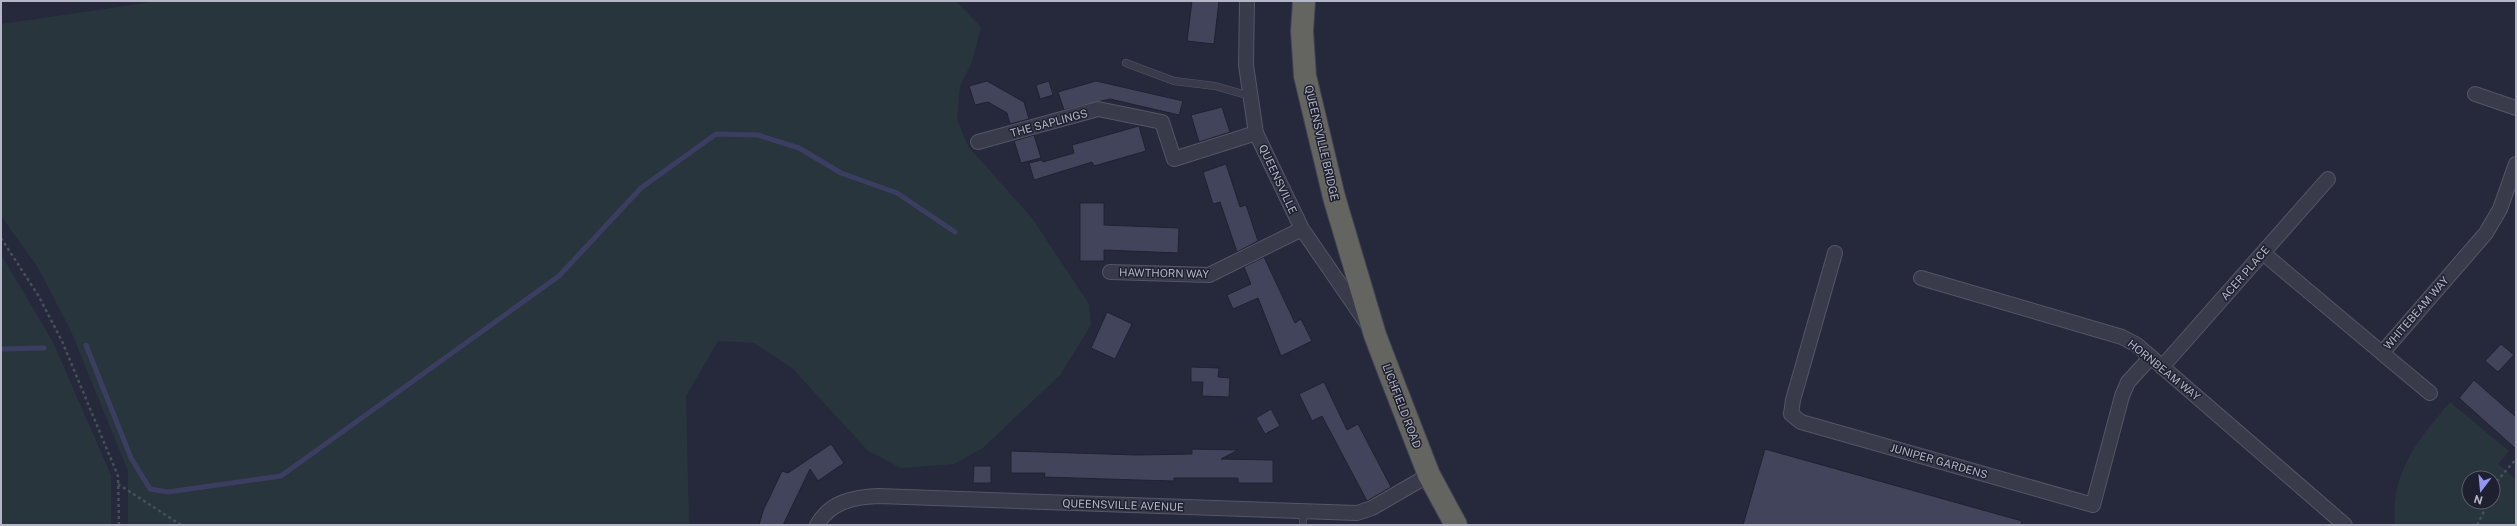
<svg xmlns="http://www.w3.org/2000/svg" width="2517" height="526" viewBox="0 0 2517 526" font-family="'Public Sans',sans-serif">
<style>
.green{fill:#28353d;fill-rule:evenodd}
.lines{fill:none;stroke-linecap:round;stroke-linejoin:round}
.stream{stroke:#3b3e61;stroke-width:5}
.building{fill:#42445b;stroke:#202232}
.service-casing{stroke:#545666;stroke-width:8}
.minor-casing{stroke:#545666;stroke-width:16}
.trunk-casing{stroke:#414353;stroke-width:24}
.path{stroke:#455059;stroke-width:2.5;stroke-dasharray:3 3;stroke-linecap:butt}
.service{stroke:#393b4b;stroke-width:7}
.minor{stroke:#393b4b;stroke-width:14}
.trunk{stroke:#646461;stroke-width:22}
.labels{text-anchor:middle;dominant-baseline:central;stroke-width:3;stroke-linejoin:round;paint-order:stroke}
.street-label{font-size:11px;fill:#b5b6c7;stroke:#1e2030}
</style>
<rect width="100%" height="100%" fill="#26283b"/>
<path class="green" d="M 159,1 L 956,1 L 981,27 L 972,62 L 960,86 L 957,119 L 968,146 L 1032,218 L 1089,304 L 1091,325 L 1061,374 L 983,448 L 954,464 L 901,468 L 868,451 L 792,368 L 754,343 L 718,341 L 686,396 L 689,525 L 128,525 L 128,471 L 70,329 L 37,266 L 1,216 L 1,24 Z
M 1,254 L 53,342 L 111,475 L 111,525 L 1,525 Z
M 2450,402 L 2509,451 L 2498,464 L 2516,479 L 2516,525 L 2395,525 C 2390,472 2418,440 2450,402 ZM 2469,478 L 2493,478 L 2493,502 L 2469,502 Z"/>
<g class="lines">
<path class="stream" d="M 86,345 L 131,458 L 150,489 L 168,492 L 281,476 L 559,276 L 641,188 L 716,134 L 758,135 L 799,148 L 841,173 L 897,193 L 955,232
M 1,349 L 44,348"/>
</g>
<path class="building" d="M 1192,1 L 1219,1 L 1214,44 L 1187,41 Z
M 987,81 L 1024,102 L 1029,119 L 1010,124 L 1007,113 L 988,102 L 975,105 L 969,86 Z
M 1049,81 L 1053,95 L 1040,99 L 1036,85 Z
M 1096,81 L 1183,101 L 1179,115 L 1110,99 L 1064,110 L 1058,92 Z
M 1222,107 L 1230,132 L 1199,142 L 1191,115 Z
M 1139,126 L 1146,151 L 1094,166 L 1092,162 L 1034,180 L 1029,163 L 1042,160 L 1043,162 L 1074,153 L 1072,145 Z
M 1034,135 L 1041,158 L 1021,163 L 1014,141 Z
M 1226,164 L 1240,207 L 1246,205 L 1258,241 L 1237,252 L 1220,202 L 1213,204 L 1203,172 Z
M 1080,203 L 1104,203 L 1104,225 L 1179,228 L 1178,253 L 1104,250 L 1104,261 L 1080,261 Z
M 1264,257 L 1295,323 L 1301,319 L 1312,341 L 1281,356 L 1258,298 L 1233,309 L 1227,295 L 1251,284 L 1244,267 Z
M 1107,312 L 1132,324 L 1115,359 L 1091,348 Z
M 2501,344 L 2514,355 L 2498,372 L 2485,361 Z
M 1191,367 L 1219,368 L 1218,377 L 1230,378 L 1229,397 L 1202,396 L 1203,382 L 1191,382 Z
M 2474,380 L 2516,417 L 2516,449 L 2459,398 Z
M 1324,382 L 1347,430 L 1358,424 L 1391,487 L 1367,501 L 1322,416 L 1312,421 L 1299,394 Z
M 1271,409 L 1280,426 L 1265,434 L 1256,418 Z
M 831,444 L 844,463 L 818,481 L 810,469 L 783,525 L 759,525 L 763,511 L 782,471 L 788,473 Z
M 1192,449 L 1238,450 L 1221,459 L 1273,460 L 1273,483 L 1238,483 L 1238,478 L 1174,478 L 1174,481 L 1138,480 L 1044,477 L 1045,473 L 1011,473 L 1011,451 L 1138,455 L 1192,454 Z
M 1765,449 L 2022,521 L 2021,525 L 1743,525 Z
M 974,466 L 991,466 L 991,483 L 973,483 Z"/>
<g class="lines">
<g class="service-casing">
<path id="service" d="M 1126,63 L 1174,81 L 1215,86 L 1250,96
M 1303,512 L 1303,525"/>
</g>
<g class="minor-casing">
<path id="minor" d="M 1247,1 L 1246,65 L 1256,133 L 1302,229 L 1366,322
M 2475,94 L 2516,108
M 978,142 L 1098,109 L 1162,122 L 1174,159 L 1256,133
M 1835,253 L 1793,400 L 1791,414 L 1801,422 L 2093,505 L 2122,396 L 2128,382 L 2151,357
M 2263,253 L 2382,353 L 2486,233 L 2500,209 L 2516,164
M 1110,272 L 1209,275 L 1302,229
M 1921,278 L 2122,337 L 2137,345 L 2345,525
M 2382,353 L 2430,393
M 2162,367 L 2328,179
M 817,525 C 830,502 853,497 878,496 L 1357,513 L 1372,508 L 1429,475"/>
</g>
<g class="trunk-casing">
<path id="trunk" d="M 1304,1 L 1302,31 L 1305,76 L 1334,197 L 1375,335 L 1391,377 L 1429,475 L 1456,525"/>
</g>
<path class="path" d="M 1,238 L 38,295 L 62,341 L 118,476 L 119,525
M 118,484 L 181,525
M 2493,493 L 2498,480 L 2516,459
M 2477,525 L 2489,502"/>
<use href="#service" class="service"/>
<use href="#minor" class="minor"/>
<use href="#trunk" class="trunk"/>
</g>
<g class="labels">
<g class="street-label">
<text transform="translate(1049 123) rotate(-15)">THE SAPLINGS</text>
<text transform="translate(1322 143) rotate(77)">QUEENSVILLE BRIDGE</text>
<text transform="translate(1278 179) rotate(65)">QUEENSVILLE</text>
<text transform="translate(1164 273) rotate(1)">HAWTHORN WAY</text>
<text transform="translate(2245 273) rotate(-49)">ACER PLACE</text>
<text transform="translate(2416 313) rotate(-49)">WHITEBEAM WAY</text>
<text transform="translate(2164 370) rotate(39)">HORNBEAM WAY</text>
<text transform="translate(1402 406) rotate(69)">LICHFIELD ROAD</text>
<text transform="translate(1939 461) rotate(16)">JUNIPER GARDENS</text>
<text transform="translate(1123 505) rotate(2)">QUEENSVILLE AVENUE</text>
</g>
</g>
<rect width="2517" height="526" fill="none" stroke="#b5b6c7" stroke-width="4"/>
<g transform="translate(2481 490) rotate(196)"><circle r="19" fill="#1e2030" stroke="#5a5c6c"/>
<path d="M0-3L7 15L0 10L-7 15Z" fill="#9296ef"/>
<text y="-6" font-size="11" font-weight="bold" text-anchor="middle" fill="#b5b6c7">N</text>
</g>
</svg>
